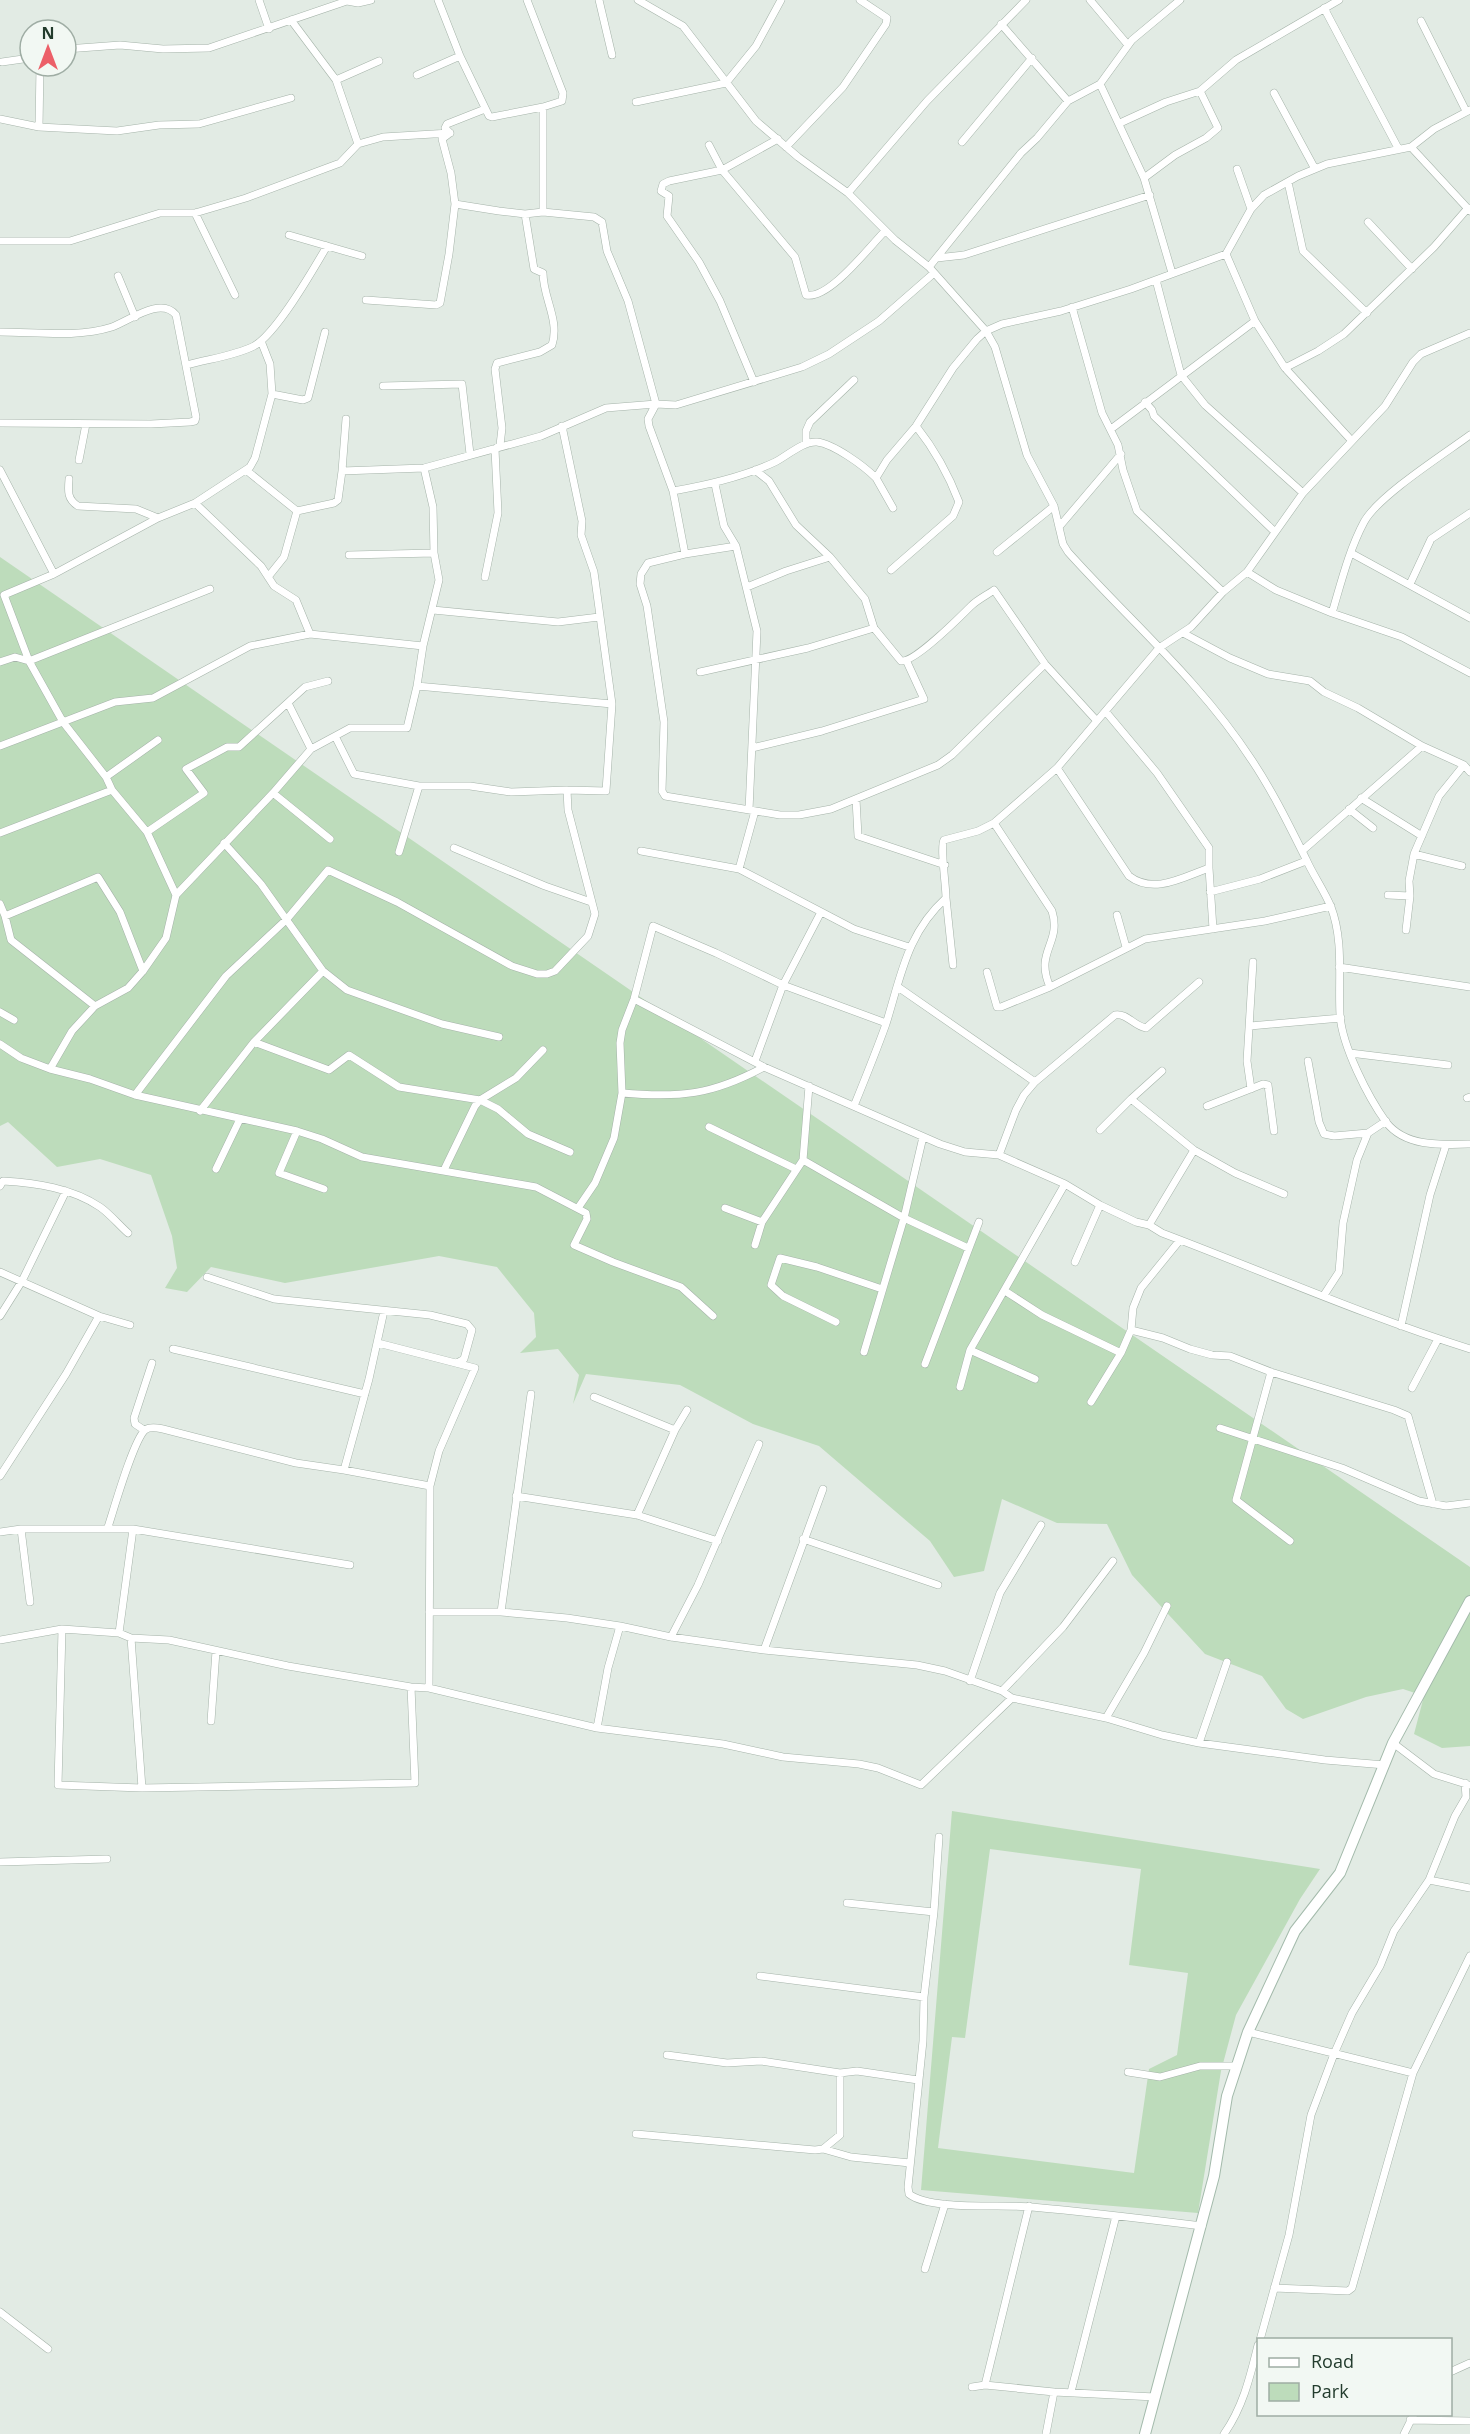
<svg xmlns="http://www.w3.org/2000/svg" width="1470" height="2434" viewBox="0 0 1470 2434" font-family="'Open Sans',sans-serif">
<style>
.green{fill:#bddcbb;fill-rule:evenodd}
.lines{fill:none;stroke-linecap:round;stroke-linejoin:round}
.street-casing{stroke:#a5b3a9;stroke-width:8}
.secondary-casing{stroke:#a3baab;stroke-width:12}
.street{stroke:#fff;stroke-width:7}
.secondary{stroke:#fff;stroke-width:10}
</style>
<rect width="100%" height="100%" fill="#e2ebe4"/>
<path class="green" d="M 0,557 L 1470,1567 L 1470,1746 L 1442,1748 L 1414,1734 L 1424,1696 L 1403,1689 L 1366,1697 L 1303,1719 L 1286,1709 L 1262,1676 L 1205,1654 L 1132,1575 L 1107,1524 L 1057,1523 L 1002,1499 L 984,1571 L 954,1577 L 930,1541 L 819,1446 L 753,1424 L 680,1385 L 586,1374 L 573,1404 L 579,1375 L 558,1349 L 520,1353 L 536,1337 L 534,1313 L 497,1267 L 439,1256 L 285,1283 L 211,1267 L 187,1292 L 165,1288 L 177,1268 L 172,1236 L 151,1175 L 100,1159 L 57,1167 L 8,1122 L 0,1126 Z
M 952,1811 L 1320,1869 L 1300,1899 L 1236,2015 L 1221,2071 L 1198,2213 L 921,2190 ZM 990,1849 L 1141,1869 L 1129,1965 L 1188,1973 L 1177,2055 L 1149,2069 L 1134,2173 L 938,2148 L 952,2037 L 965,2038 Z"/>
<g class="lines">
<g class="street-casing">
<path id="street" d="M 259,0 L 269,29
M 438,0 L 460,56 L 489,116 L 492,117 L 543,107 L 562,101 L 563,93 L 527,0
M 599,0 L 612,55
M 638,0 L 683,26 L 756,121 L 798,157 L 848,193 L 895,240 L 929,267 L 986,331 L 995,347 L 1027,455 L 1054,506 L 1063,544 L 1068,552 C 1129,620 1201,682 1251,759 C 1272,790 1289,825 1306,859 C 1313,875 1324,890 1331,907 C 1344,941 1338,979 1340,1015 C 1342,1046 1368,1097 1386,1122 C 1405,1147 1441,1145 1470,1144
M 1090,0 L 1128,45
M 1324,8 L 1398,148
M 291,20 L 336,80 L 358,144
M 1421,21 L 1466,111
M 1001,24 L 1068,101
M 66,49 L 120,45 L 163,49 L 209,48 L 347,1 L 358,3 L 371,0
M 2,62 L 30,58
M 417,75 L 460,56
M 336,80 L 379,61
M 1100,84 L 1144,178 L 1172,273
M 1274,93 L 1315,169
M 636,102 L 726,83 L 756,46 L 781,0
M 543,107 L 543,212
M 0,119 L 39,127 L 117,131 L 159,125 L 199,124 L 291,98
M 1120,123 L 1166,102 L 1200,91
M 39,127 L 40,66
M 962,142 L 1032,58
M 709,145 L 722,170 L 795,257 L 806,295 C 829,300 869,247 885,231
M 786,147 L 843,87 L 886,24 L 887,18 L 860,0
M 1411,147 L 1470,211
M 1237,169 L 1251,209
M 1144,178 L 1175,155 L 1206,138 L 1218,128 L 1200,91 L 1236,60 L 1339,0
M 1288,182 L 1303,251 L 1367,313
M 848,193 L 927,101 L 1026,0
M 455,204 L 499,211 L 525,214 L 543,212 L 594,217 L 602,222 L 607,251 L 628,301 L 656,404 L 648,419 L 649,426 L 673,491 L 685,554
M 195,213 L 235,295
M 1368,222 L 1412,269
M 289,235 L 362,256
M 0,241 L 70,241 L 160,213 L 195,213 L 246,198 L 340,163 L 358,144 L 383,137 L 450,133
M 1226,254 L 1255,321 L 1285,368 L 1351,440
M 937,258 L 964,255 L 1150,195
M 929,267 L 1021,153 L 1037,138 L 1068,101 L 1100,84 L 1132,40 L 1180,0
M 118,276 L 135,317
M 1156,280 L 1181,375 L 1205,405 L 1303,493
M 366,300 L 436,305 L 440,303 L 449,254 L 455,204 L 451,173 L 442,139 L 450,133 L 445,128 L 447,124 L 485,109
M 1072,307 L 1102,413 L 1118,445 L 1123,470 L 1137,511 L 1223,592
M 0,332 C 36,332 77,338 112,327 C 129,321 161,296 176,315 L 196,417 L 195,421 L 190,422 L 151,424 L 0,423
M 187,365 C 208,359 234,356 254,346 C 277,333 313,270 327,246
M 1285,368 L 1318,351 L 1344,334 L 1434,247 L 1468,208
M 754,382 L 720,301 L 699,262 L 667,216 L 669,196 L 661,191 L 663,184 L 669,181 L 722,170 L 778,139
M 383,386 L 462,384 L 470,454
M 272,394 L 303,400 L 308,398 L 325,332
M 1145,402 L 1152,410 L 1154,416 L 1274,531
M 562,426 L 582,521 L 581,535 L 594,572 L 612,704 L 606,791 L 567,790
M 1111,429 L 1255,321
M 806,444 L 806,431 L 810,422 L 854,380
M 79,460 L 86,424
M 0,470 L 54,574
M 246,470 L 297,511 L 334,503 L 338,500 L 342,471 L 424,468 L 541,436 L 606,408 L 656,404 L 676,405 L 802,367 L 829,354 L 879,321 L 934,273
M 755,470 L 769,481 L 796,525 L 830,557 L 865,599 L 874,628 L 901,661 C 914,663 960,617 971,606 C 977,600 987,595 994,590 L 1045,664 L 1096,720
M 342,471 L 346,419
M 876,478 L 893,508
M 69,479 C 68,491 67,499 78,506 L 136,509 L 158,518
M 715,484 L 724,526 L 736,546 L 757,631 L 749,810
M 673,491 C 708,485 743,477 775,462 C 787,456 803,441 817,442 C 834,444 864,466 876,478 L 887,460 L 916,426 L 953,368 L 977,339 L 986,331 L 1002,324 L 1061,311 L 1131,289 L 1226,254 L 1251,209 L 1264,195 L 1298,176 L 1327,164 L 1411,147 L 1434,129 L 1470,110
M 195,503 L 261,566 L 274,586 L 296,600 L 310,634
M 1059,527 L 1121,454
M 736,546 L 685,554 L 648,563 L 641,574 L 640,584 L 647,606 L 664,722 L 662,791 L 665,796 L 780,815 L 799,815 L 831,809 L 938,765 L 952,755 L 1045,664
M 997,552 L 1054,506
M 1351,553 L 1470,618
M 349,555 L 434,553
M 891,570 L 953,516 L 959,502 C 948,473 935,450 916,426
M 1247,572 L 1276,590 L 1332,613 L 1402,637 L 1470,673
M 268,577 L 284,557 L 297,511
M 485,577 L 498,513 L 495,449 L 500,445 L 502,428 L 495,369 L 497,363 L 540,352 L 552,345 C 560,320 543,298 543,273 L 534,269 L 525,214
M 1410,584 L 1431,539 L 1470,513
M 747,587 L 786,571 L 830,557
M 433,610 L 558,622 L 599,617
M 1332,613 C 1341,583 1349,550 1364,522 C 1378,496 1444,454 1470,435
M 1183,633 L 1230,658 L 1268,674 L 1310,681 L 1324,692 L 1358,708 L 1422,746 L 1464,765 L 1470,772
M 0,662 L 15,657 L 29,661 L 210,589
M 700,672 L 808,648 L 874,628
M 417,686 L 612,704
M 288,703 L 311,749
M 0,746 L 115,702 L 153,698 L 250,646 L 310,634 L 423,646
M 752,748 L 822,731 L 924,699 L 907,662
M 1057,768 L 1129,876 C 1154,895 1183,877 1209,868 L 1209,848 L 1157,773 L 1106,712
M 106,777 L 158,740
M 273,793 L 330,839
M 1361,798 L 1422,836
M 856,799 L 858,836 L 945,865
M 1349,809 L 1373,828
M 994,823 L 1052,911 C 1062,944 1034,951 1050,987
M 147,832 L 204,793 L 186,769 L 227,747 L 239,747 L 305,687 L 328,681
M 0,833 L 112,790
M 224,843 L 261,884 L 323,971 L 347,990 L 442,1024 L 499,1037
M 454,848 L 545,886 L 591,902
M 641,851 L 739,869 L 854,929 L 909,947
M 1302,851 L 1422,746
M 399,852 L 419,786
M 1414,854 L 1462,866
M 1209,868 L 1213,929
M 739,869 L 755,811
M 1210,892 L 1260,879 L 1306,861
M 176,895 L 147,832 L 112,790 L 106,777 L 63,722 L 29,661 L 4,595 L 54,574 L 158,518 L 195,503 L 250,467 L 255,458 L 272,394 L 270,364 L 261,341
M 1388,895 L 1410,896
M 946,898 L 953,965
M 0,904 L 5,916 L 98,877 L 120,912 L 143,971
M 1117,915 L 1126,947
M 5,916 L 11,940 L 95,1006
M 1406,930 L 1410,896 L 1409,881 L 1414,854 L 1439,796 L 1464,765
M 1339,967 L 1470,987
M 987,972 L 997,1007 L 1001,1007 L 1050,987 L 1145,939 L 1265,921 L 1331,906
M 898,987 L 1035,1082
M 634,999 L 764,1067 L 940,1144 L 965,1152 L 999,1155 L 1065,1184 L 1100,1205 L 1136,1222 L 1149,1225 L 1162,1233 C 1265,1272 1365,1316 1470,1349
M 0,1012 L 14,1020
M 1250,1026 L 1341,1018
M 254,1042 L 329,1070 L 349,1055 L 399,1087 L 480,1100 L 498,1109 L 528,1134 L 570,1152
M 0,1044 L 21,1058 L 50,1069 L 90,1079 L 135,1095 L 297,1131 L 322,1139 L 362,1157 L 536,1187 L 586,1213 L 587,1219 L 574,1245 L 613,1262 L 681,1287 L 713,1316
M 1350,1053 L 1448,1065
M 755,1061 L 783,985 L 821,912
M 1308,1061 L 1319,1122 L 1324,1134 L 1334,1136 L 1368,1133
M 50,1069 L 72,1031 L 95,1006 L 128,988 L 143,971 L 166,938 L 176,895 L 273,793 L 311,749 L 350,728 L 407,728 L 417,686 L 423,646 L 439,580 L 434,553 L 433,507 L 424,468
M 1251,1089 L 1247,1061 L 1253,962
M 622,1093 C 680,1098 712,1095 764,1067
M 135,1095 L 226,976 L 287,919 L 328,870 L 397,902 L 512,966 L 537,974 L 547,974 L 555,971 L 588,936 L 595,914 L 568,810 L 567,790 L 511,792 L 470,786 L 419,786 L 354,774 L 336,738
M 1467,1098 L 1470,1097
M 1131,1099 L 1162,1071
M 854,1106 C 865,1079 876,1052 886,1024 C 901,976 907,933 946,898 C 946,886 940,846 944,840 L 978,831 L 994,823 L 1057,768 L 1159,648 L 1191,627 L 1223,592 L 1247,572 L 1303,493 L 1385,406 L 1413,362 L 1421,354 L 1470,333
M 1207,1106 L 1263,1084 L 1268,1085 L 1274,1131
M 200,1111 L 254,1042 L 323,971
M 709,1127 L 796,1169
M 1100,1130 L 1131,1099 L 1194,1150 L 1235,1173 L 1284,1194
M 297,1131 L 279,1173 L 324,1189
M 999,1155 L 1016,1110 L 1024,1095 L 1035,1082 L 1115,1015 C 1127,1013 1134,1026 1146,1028 L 1199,982
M 803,1160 L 904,1218 L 968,1248
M 216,1169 L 240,1119
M 444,1170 L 475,1106 L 480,1100 L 516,1078 L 543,1050
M 0,1186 L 3,1181 C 36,1183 72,1188 100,1207 C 110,1214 119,1225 128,1233
M 578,1208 L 595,1183 L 614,1138 L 622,1093 L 620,1043 L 622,1030 L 634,999 L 653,926 L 716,953 L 783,985 L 886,1023
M 725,1208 L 762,1222
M 1149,1225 L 1194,1150
M 755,1245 L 762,1222 L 803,1160 L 809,1086
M 1075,1262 L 1100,1205
M 0,1272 L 99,1316 L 130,1325
M 207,1277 L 274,1299 L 430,1315 L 467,1324 L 472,1330 L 464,1359 L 457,1363
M 1005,1291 L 1042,1315 L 1121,1353
M 1324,1295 L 1339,1272 L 1343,1223 L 1357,1160 L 1368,1133 L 1386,1121
M 0,1316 L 22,1281 L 66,1191
M 836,1322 L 783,1296 L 771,1285 L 780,1258 L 817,1267 L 882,1289
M 1401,1326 L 1430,1195 L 1446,1145
M 1131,1330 L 1163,1338 L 1190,1349 L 1212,1355 L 1230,1356 L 1271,1372 L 1394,1410 L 1408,1416 L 1433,1504
M 378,1343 L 475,1368 L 439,1451 L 430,1486 L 429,1688
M 173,1349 L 365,1394
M 970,1350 L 1035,1379
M 864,1352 L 904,1218 L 923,1137
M 925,1364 L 979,1222
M 1271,1372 L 1236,1500 L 1290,1541
M 960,1387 L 970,1350 L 1065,1184
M 1412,1388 L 1438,1339
M 594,1397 L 675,1430
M 1091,1402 L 1121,1353 L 1131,1330 L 1133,1308 L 1141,1288 L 1180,1240
M 1220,1428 L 1342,1468 L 1419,1501 L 1446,1506 L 1470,1503
M 144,1430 L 135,1424 L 134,1418 L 152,1363
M 344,1470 L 369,1379 L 384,1311
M 0,1476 L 66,1374 L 99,1316
M 516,1496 L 637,1515 L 718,1541
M 637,1515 L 675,1430 L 687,1410
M 108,1527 C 114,1509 133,1441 145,1430 C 150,1426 158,1428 163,1429 L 296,1463 L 344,1470 L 430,1486
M 21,1529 L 30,1602
M 0,1532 L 21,1529 L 133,1529 L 350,1565
M 803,1539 L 938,1585
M 429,1612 L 501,1612 L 567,1618 L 620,1626 L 671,1637 L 764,1650 L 917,1665 L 945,1671 L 1002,1691 L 1012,1698 L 1106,1718 L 1162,1735 L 1199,1743 L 1325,1760 L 1385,1765
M 501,1612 L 531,1394
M 62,1629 L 58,1785 L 142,1788 L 415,1783 L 411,1687
M 119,1633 L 133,1529
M 671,1637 L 698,1585 L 759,1444
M 131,1638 L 142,1788
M 0,1640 L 62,1629 L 119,1633 L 131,1638 L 169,1640 L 288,1666 L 411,1687 L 429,1688 L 597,1728 L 723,1744 L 783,1757 L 859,1764 L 878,1768 L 921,1785 L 1012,1698
M 764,1650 L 823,1489
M 970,1681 L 1000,1593 L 1041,1525
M 1002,1691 L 1063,1627 L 1113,1561
M 1106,1718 L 1144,1653 L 1167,1606
M 211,1721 L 216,1651
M 597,1728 L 608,1668 L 620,1626
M 1199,1743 L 1227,1662
M 1393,1743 L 1434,1774 L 1469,1785
M 939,1837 L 934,1912 L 924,1997 L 923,2041 L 908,2187 L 909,2194 C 931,2211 1002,2204 1032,2207 C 1088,2212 1145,2219 1202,2226
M 0,1862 L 107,1859
M 1429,1880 L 1470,1888
M 847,1903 L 934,1912
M 760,1976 L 924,1997
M 1248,2032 L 1413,2073
M 667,2055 L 727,2063 L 761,2061 L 840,2073 L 857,2071 L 918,2080
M 1128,2072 L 1160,2077 L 1200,2066 L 1236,2066
M 636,2134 L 815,2150 L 823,2149 L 840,2135 L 840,2073
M 823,2149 L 851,2157 L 910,2163
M 925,2269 L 945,2204
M 1274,2288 L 1348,2291 L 1352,2288 L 1413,2073 L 1470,1956
M 0,2312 L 48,2349
M 1260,2340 L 1289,2235 L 1311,2115 L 1334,2054 L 1352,2013 L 1380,1966 L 1394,1931 L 1429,1880 L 1455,1816 L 1466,1797 L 1465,1783
M 1450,2372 L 1470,2363
M 985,2385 L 1029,2206
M 972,2387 L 985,2385 L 1054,2392 L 1155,2397
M 1071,2392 L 1116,2216
M 1410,2420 L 1470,2421
M 1046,2434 L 1054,2392
M 1224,2434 C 1243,2407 1250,2377 1258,2345
M 1404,2434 L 1414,2414"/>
</g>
<g class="secondary-casing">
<path id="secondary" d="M 1145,2434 L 1214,2176 L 1227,2096 L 1248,2032 L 1295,1931 L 1340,1873 L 1393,1743 L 1470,1601"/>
</g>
<use href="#street" class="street"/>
<use href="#secondary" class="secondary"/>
</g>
<rect x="1257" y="2338" width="195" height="78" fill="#f2f8f3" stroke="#9fada4" stroke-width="1.5"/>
<rect x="1269" y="2358" width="30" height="9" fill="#ffffff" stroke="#9fada4" stroke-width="1.5"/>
<text x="1311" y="2368" font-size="18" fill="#233c2d">Road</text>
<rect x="1269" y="2383" width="30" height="18" fill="#bddcbb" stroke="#9fada4" stroke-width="1.5"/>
<text x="1311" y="2398" font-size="18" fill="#233c2d">Park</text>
<g transform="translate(48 48)"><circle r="28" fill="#f2f8f3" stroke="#9fada4" stroke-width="1.5"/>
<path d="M0-4.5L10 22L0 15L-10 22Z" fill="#ec5f68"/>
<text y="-9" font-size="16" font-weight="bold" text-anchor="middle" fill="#233c2d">N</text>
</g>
</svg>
